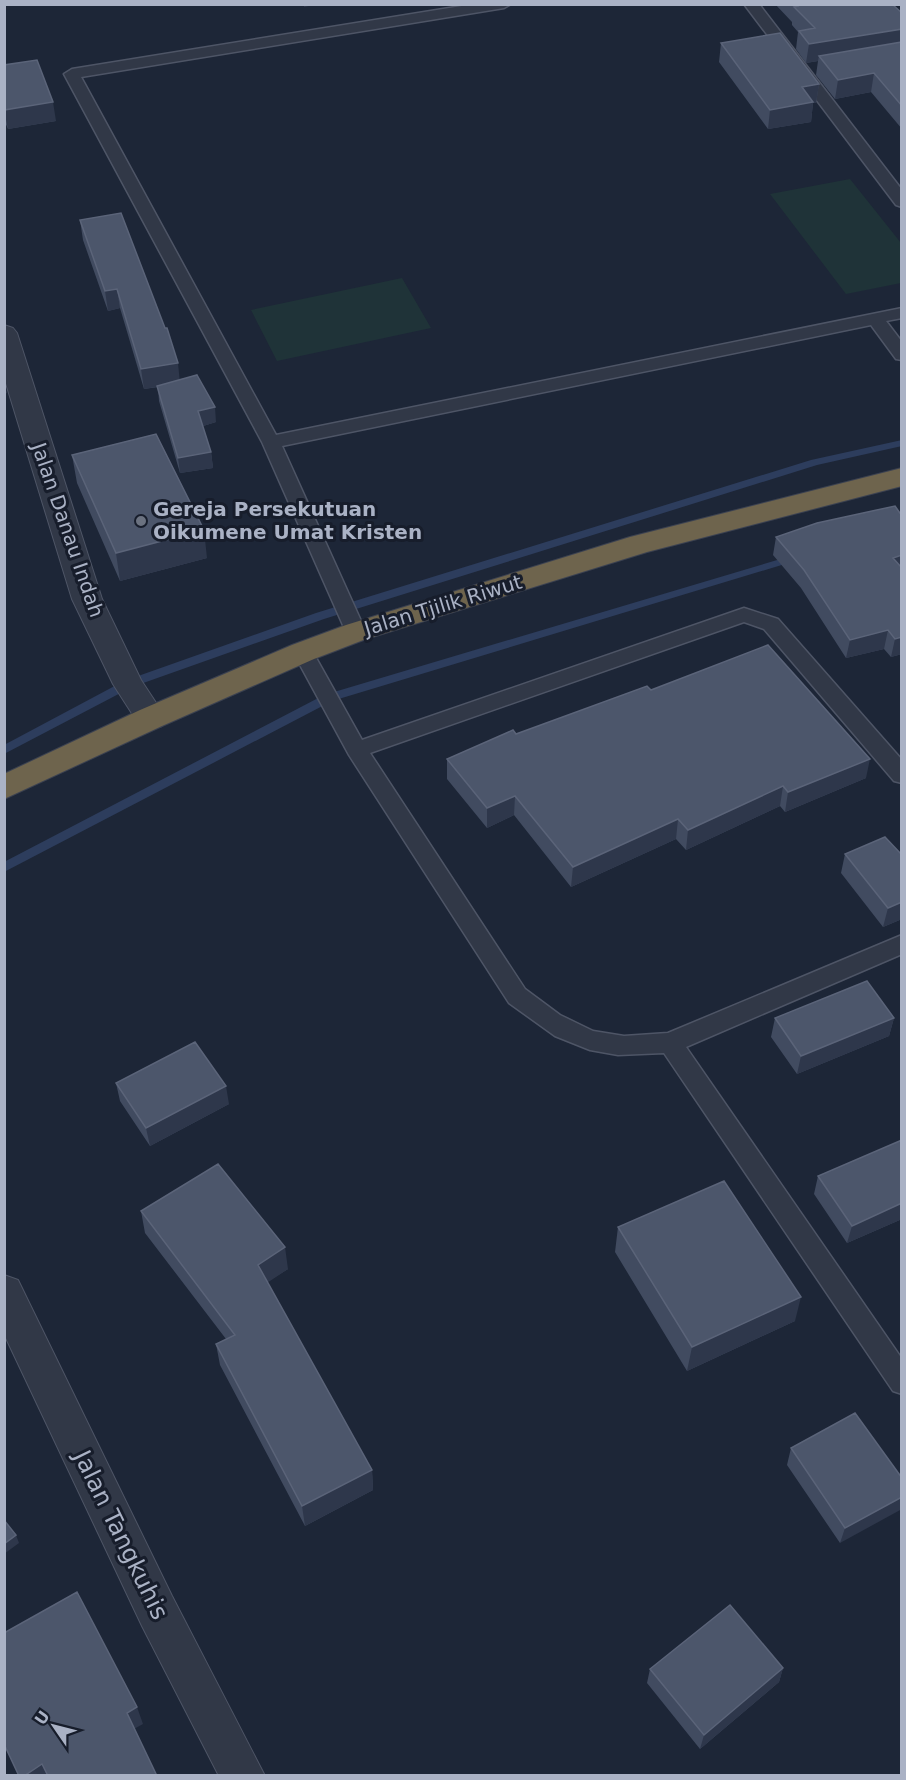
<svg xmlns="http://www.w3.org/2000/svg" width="906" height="1780" viewBox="0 0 906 1780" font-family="'DejaVu Sans',sans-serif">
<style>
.green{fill:#1f3338}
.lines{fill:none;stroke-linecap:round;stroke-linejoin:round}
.stream{fill:#2d3d5d;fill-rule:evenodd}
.lane-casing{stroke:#4e5566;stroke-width:3}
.street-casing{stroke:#4e5566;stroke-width:2}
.highway-casing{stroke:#3c4251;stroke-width:2}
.lane{fill:#313847;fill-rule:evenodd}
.street{fill:#313847;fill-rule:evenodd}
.highway{fill:#6e644d;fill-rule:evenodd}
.wall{fill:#414b60}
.shaded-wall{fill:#2e374b}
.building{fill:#4c566b;stroke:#5b6479;stroke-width:1.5}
.worship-dot{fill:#6b7280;stroke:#171d2b;stroke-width:2}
.labels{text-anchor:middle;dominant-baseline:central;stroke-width:6;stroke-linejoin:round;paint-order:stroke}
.poi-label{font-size:20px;font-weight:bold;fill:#aab2c5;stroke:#171d2b;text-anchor:start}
.street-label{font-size:20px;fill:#aab2c5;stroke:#171d2b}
.near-street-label{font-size:24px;fill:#aab2c5;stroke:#171d2b}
</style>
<rect width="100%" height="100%" fill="#1d2637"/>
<path class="green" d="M 850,179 L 901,243 L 901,283 L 846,294 L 770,194 Z
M 402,278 L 431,328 L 277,361 L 251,310 Z"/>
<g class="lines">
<path class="stream" d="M 902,440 L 902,446 L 817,465 L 324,619 L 132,687 L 4,754 L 4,745 L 124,681 L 316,613 L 811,460 Z
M 794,555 L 798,556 L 799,558 L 798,560 L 332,701 L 4,872 L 4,862 L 324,695 Z"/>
<g class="lane-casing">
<path id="lane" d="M 474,4 L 511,4 L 504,8 L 81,77 L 276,435 L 902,308 L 902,318 L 886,321 L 902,342 L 902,360 L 896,359 L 871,325 L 282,446 L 366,632 L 363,637 L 356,639 L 349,637 L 346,632 L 262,442 L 64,74 L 72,69 Z
M 744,4 L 759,4 L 902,190 L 902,207 L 896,205 Z
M 744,608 L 778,619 L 902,760 L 902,783 L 894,781 L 764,629 L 744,622 L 370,753 L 525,989 L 560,1015 L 593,1031 L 624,1036 L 668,1033 L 902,935 L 902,954 L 686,1047 L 902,1359 L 902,1394 L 893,1391 L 664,1053 L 618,1055 L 590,1050 L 555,1036 L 509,1003 L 349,755 L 293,652 L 296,647 L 303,645 L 310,647 L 362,740 Z"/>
</g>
<g class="street-casing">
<path id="street" d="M 4,325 L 13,328 L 17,333 L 102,599 L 141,680 L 166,718 L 162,726 L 151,729 L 140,726 L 113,684 L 72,599 L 4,377 Z
M 4,1275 L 18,1280 L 172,1596 L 265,1776 L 219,1776 L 142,1626 L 4,1334 Z"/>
</g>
<g class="highway-casing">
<path id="highway" d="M 902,468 L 902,486 L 647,552 L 366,639 L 314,659 L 162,726 L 4,799 L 4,774 L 140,710 L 292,645 L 346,625 L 630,537 Z"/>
</g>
<use href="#lane" class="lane"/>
<use href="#street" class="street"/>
<use href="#highway" class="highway"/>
</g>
<path class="wall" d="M 775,4 L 892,4 L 902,13 L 902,129 L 871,92 L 835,99 L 816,75 L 818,61 L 806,63 L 796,49 L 798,32 L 792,25 L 792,22 Z
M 721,43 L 819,84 L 816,103 L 813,103 L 811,122 L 768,129 L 719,62 Z
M 4,65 L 56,121 L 8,129 L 4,120 Z
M 80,220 L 180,380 L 216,422 L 203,426 L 211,452 L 213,468 L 180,473 L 159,401 L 158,387 L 144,389 L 120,308 L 108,311 L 83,240 Z
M 72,455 L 207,558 L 120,581 L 77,483 Z
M 902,516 L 902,654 L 891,657 L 884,649 L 846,658 L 801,588 L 773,555 L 776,537 Z
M 651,690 L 866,778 L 785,812 L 780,806 L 686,850 L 676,839 L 571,887 L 514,815 L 487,828 L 447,779 L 447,759 L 516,734 Z
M 845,854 L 902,855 L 902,919 L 883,927 L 841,873 Z
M 775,1018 L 894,1018 L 889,1036 L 797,1074 L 771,1037 Z
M 116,1083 L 229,1104 L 150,1146 L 120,1101 Z
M 902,1140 L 902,1219 L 847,1243 L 814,1194 L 818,1176 Z
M 141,1211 L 288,1269 L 267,1282 L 372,1470 L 373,1490 L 305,1526 L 220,1365 L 216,1344 L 226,1339 L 145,1233 Z
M 618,1227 L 795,1321 L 687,1371 L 615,1252 Z
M 791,1448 L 902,1478 L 840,1543 L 787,1465 Z
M 783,1668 L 779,1682 L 700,1749 L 647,1683 L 650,1669 Z"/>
<path class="shaded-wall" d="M 304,4 L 319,4 L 304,7 Z
M 902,29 L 902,48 L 819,56 L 818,61 L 806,63 L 809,44 Z
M 874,73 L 871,92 L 835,99 L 838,80 Z
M 819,84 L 816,103 L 813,103 L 811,122 L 768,129 L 770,110 L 802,87 Z
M 53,102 L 56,121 L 8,129 L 4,110 Z
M 117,289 L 120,308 L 108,311 L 105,291 Z
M 178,363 L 180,383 L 144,389 L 141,369 Z
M 4,382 L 7,393 L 4,394 Z
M 215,407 L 216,422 L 200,427 L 198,411 Z
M 211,452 L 213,468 L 180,473 L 178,458 Z
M 204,530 L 207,558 L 120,581 L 116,553 Z
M 902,555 L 902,573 L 893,558 Z
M 888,630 L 884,649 L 846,658 L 850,640 Z
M 902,637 L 902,654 L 891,657 L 895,639 Z
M 870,759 L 866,778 L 785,812 L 788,792 Z
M 783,786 L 780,806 L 686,850 L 688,830 Z
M 515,796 L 514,815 L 487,828 L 487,808 Z
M 678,819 L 676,839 L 571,887 L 573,867 Z
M 902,902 L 902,919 L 883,927 L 888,908 Z
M 894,1018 L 889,1036 L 797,1074 L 801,1056 Z
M 226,1086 L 229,1104 L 150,1146 L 146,1128 Z
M 902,1203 L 902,1219 L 847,1243 L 852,1226 Z
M 285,1247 L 288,1269 L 261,1287 L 258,1265 Z
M 801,1297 L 795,1321 L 687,1371 L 692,1347 Z
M 372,1470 L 373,1490 L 305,1526 L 302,1506 Z
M 902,1497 L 902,1509 L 840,1543 L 845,1528 Z
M 16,1535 L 19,1543 L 4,1554 L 4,1544 Z
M 783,1668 L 779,1682 L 700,1749 L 704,1735 Z
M 137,1707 L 143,1724 L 132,1730 L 127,1713 Z
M 42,1764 L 48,1776 L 24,1776 Z"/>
<path class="building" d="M 796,4 L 892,4 L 902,13 L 902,29 L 809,44 L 799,31 L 815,28 L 794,7 L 798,6 Z
M 780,33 L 819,84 L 802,87 L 813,102 L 770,110 L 721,43 Z
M 902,42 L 902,106 L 874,73 L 838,80 L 819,56 Z
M 37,60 L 53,102 L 4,110 L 4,65 Z
M 121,213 L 165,328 L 167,328 L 178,363 L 141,369 L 117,289 L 105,291 L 80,220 Z
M 197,375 L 215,407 L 198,411 L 211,452 L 178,458 L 157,386 Z
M 156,434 L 204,530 L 116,553 L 72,455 Z
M 895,506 L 902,516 L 902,555 L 893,558 L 902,568 L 902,637 L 895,639 L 888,630 L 850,640 L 804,570 L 776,537 L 817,523 Z
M 768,645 L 870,759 L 788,792 L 783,786 L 688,830 L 678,819 L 573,867 L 515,796 L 487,808 L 447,759 L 513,730 L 516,734 L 647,686 L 651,690 Z
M 885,837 L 902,855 L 902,902 L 888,908 L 845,854 Z
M 867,981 L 894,1018 L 801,1056 L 775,1018 Z
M 195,1042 L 226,1086 L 146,1128 L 116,1083 Z
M 902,1140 L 902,1203 L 852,1226 L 818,1176 Z
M 218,1164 L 285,1247 L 258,1265 L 372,1470 L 302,1506 L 216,1344 L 235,1335 L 141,1211 Z
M 724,1181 L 801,1297 L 692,1347 L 618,1227 Z
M 855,1413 L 902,1478 L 902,1497 L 845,1528 L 791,1448 Z
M 4,1520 L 16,1535 L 4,1544 Z
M 77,1592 L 137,1707 L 127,1713 L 157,1776 L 48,1776 L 42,1764 L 24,1776 L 19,1776 L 4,1744 L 4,1633 Z
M 730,1605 L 783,1668 L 704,1735 L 650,1669 Z"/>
<circle class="worship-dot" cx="141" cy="521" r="6"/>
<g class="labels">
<g class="poi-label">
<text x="153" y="509">Gereja Persekutuan<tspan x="153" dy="23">Oikumene Umat Kristen</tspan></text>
</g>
<g class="street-label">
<text transform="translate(68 530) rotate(71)">Jalan Danau Indah</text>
<text transform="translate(443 605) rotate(-17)">Jalan Tjilik Riwut</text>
</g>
<g class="near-street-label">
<text transform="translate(121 1535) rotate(64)">Jalan Tangkuhis</text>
</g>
</g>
<rect width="906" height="1780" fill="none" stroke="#aab2c5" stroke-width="12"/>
<g transform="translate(54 1726) rotate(305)" stroke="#171d2b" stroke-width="4.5" paint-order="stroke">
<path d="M0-4.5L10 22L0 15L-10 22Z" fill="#aab2c5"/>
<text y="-9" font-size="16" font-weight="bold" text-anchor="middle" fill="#aab2c5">U</text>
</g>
</svg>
